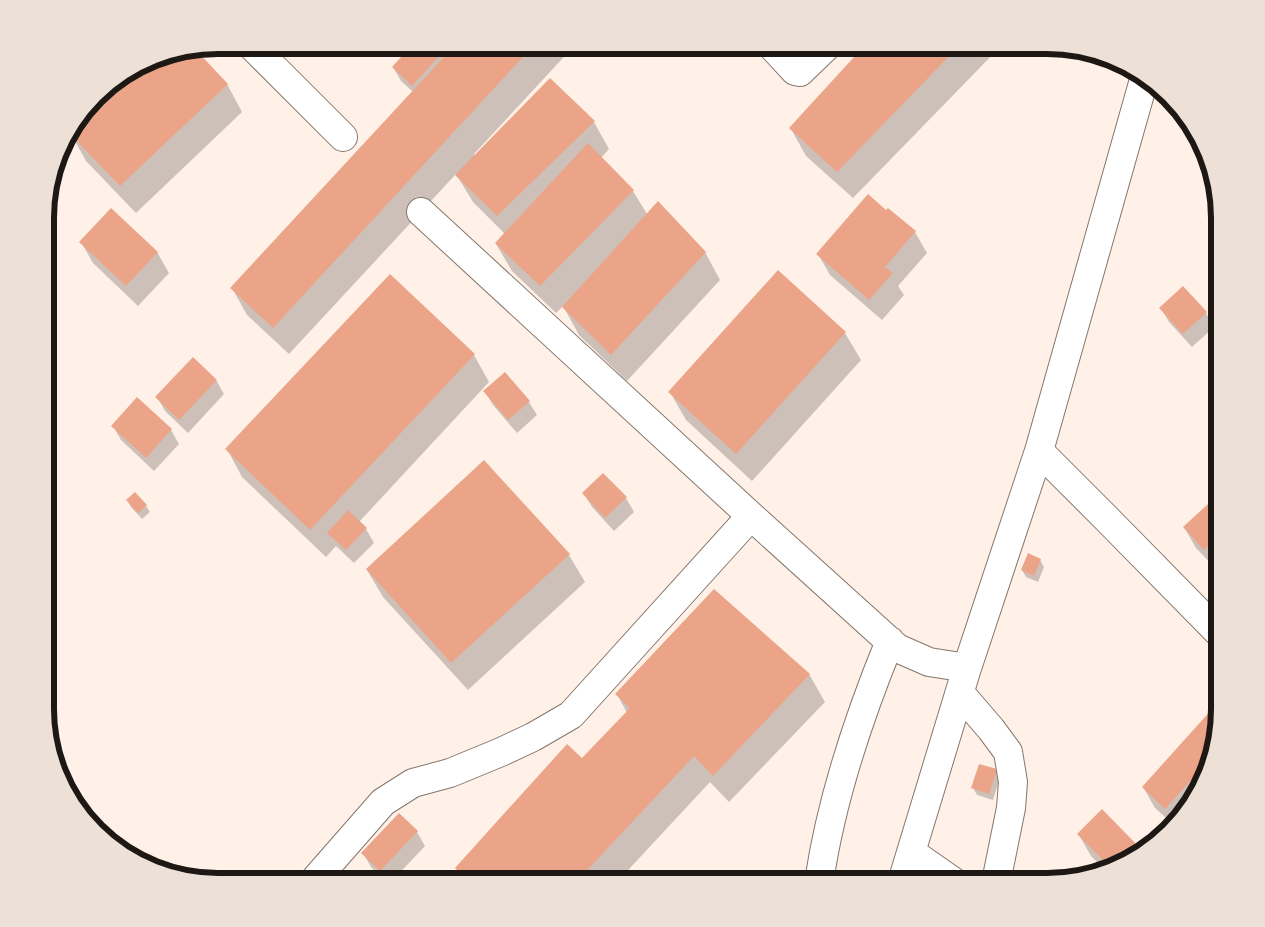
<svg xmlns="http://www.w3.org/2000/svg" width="1265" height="927" viewBox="0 0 1265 927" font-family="'Varela Round',sans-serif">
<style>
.shadow{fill:#0003}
.building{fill:#eca488}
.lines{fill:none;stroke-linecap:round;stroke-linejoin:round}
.minor-casing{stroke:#85766b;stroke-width:30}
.minor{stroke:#fff;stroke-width:28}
.rim{fill:none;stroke:#1e1814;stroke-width:6}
</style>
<rect width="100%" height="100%" fill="#fff1e7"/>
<path class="shadow" d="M 456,45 L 575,45 L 474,154 L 476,156 L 594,122 L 609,149 L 601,158 L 633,191 L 647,214 L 705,252 L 720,280 L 627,381 L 579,335 L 563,306 L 556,313 L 512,271 L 496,244 L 505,234 L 473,202 L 456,174 L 289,354 L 247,315 L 232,288 L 413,92 L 401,81 L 393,67 L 441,54 L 444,59 Z
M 867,45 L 1002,45 L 853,198 L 806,156 L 791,129 Z
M 194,50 L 227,84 L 242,112 L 136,213 L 86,161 L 71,134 L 145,63 L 152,58 Z
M 886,211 L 915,232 L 927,253 L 898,286 L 904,295 L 882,320 L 830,275 L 818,254 Z
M 81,242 L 157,252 L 169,273 L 138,306 L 93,263 Z
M 1161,308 L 1206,313 L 1214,327 L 1192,347 L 1169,322 Z
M 845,333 L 861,360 L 752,481 L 686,420 L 670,392 Z
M 474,355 L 489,382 L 359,522 L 366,529 L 374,543 L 354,563 L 336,546 L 326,557 L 242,477 L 227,449 Z
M 216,380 L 224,394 L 188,433 L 165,411 L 157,397 Z
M 485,391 L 529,402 L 537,415 L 517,433 L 493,405 Z
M 113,426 L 171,430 L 179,444 L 154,471 L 121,440 Z
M 584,494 L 626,498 L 634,512 L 614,531 L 592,507 Z
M 1220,495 L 1220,568 L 1217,570 L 1196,548 L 1184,527 Z
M 127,500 L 146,506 L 150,512 L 142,519 L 131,507 Z
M 569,555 L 585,582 L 468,690 L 383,597 L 367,570 Z
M 1040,560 L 1044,567 L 1038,582 L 1026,577 L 1022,570 Z
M 809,674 L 825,702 L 729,802 L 710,782 L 617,882 L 465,882 L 457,868 L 582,759 L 627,713 L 617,694 Z
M 1220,720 L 1207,775 L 1184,815 L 1173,824 L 1155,808 L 1143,787 Z
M 996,770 L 1000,777 L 993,800 L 977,795 L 973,788 Z
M 399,815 L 417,832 L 425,846 L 391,882 L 386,882 L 371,867 L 363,853 Z
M 1079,835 L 1141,850 L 1124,864 L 1104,869 L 1091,856 Z"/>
<path class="building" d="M 412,45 L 434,45 L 442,53 L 412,86 L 392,67 Z
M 455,45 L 534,45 L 273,328 L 230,288 Z
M 865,45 L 960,45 L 837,172 L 789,128 Z
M 195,49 L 228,84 L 120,186 L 69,133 L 139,66 L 152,58 Z
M 550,78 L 595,121 L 497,216 L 455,175 Z
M 588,143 L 634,190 L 540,286 L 495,243 Z
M 868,194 L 886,210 L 888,208 L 916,231 L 885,267 L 893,273 L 869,300 L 816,254 Z
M 658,201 L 706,252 L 611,355 L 562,307 Z
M 111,208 L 158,252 L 126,286 L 79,242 Z
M 778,270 L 846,332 L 736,454 L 668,392 Z
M 390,274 L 475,354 L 310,530 L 225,449 Z
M 1183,286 L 1207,312 L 1183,334 L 1159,308 Z
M 193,357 L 217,380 L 179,420 L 155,397 Z
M 505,372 L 530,401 L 508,420 L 483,391 Z
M 137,397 L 172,429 L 146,458 L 111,426 Z
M 484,460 L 570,554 L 451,663 L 366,569 Z
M 603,473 L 627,497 L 605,518 L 582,493 Z
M 135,492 L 147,505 L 138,513 L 126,500 Z
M 1220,493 L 1220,536 L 1204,550 L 1183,527 Z
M 348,510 L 367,528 L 346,550 L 327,533 Z
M 1028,553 L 1041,559 L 1034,576 L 1021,570 Z
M 714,589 L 810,674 L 713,776 L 694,756 L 576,882 L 468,882 L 455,868 L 567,744 L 582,758 L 630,708 L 615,694 Z
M 1213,708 L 1220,714 L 1220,720 L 1211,758 L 1165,809 L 1142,787 Z
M 979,764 L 997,769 L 989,794 L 971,788 Z
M 1102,809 L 1142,850 L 1124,864 L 1110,867 L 1077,834 Z
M 399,813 L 418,831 L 380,871 L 361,853 Z"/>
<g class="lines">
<g class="minor-casing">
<path id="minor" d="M 251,45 L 343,137
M 771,45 L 795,71 L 800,72 L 828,45
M 421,212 L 751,516 L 897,648 L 929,662 L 967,668
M 1039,451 L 1107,519 L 1220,634
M 960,693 L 991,729 L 1008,752 L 1013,782 L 1011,808 L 996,882
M 911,852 L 954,882
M 313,882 L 383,802 L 413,783 L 450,773 L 501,752 L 533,737 L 571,715 L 751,516
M 819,882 C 831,799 858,719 890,641
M 902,882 L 967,668 L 1039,451 L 1145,76"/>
</g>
<use href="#minor" class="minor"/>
</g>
<path d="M0 0H1265V927H0ZM218 54H1047A164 164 0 0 1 1211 218V709A164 164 0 0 1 1047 873H218A164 164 0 0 1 54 709V218A164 164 0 0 1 218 54Z" fill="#ede0d6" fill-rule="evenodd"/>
<path class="rim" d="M218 54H1047A164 164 0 0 1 1211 218V709A164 164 0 0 1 1047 873H218A164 164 0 0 1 54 709V218A164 164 0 0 1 218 54Z"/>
</svg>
